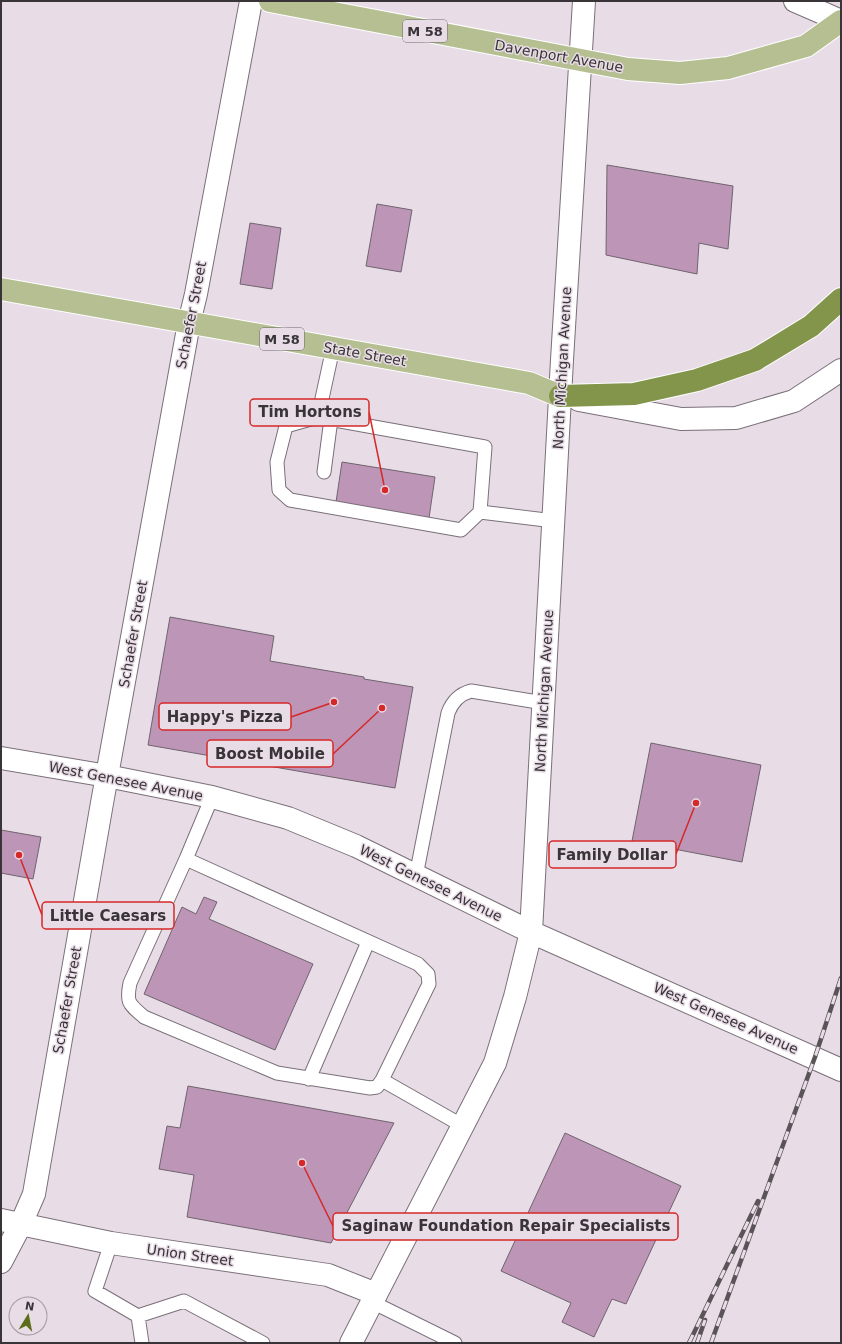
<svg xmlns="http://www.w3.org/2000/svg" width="842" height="1344" viewBox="0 0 842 1344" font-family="'DejaVu Sans',sans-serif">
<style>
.building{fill:#bd95b7;stroke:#6f646d}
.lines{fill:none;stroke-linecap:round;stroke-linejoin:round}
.service-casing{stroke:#7a7079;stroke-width:15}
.minor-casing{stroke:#7a7079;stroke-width:24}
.secondary-casing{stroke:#7a7079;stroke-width:24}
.primary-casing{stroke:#fff;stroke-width:24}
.motorway-casing{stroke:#fff;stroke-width:24}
.service{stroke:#fff;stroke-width:13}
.minor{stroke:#fff;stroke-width:22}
.secondary{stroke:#fff;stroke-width:22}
.primary{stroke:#b5bf92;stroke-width:22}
.motorway{stroke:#83954a;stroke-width:22}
.rail-casing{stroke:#5a5459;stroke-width:4.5}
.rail{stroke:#e8dce6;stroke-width:3;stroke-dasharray:9;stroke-linecap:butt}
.labels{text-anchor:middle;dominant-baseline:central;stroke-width:3;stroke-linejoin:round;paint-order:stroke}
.shield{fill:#e8dce6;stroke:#6e666c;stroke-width:1}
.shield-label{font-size:13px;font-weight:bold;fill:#393438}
.street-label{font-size:14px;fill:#393438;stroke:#e8dce6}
.leader{fill:none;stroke:#d62828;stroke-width:1.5}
.callout-dot{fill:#d62828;stroke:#e8dce6;stroke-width:1.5}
.callout{fill:#e8dce6;stroke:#d62828;stroke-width:1.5}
.callout-label{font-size:15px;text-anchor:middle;font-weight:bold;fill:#393438}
</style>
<rect width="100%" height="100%" fill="#e8dce6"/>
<path class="building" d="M 607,165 L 733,186 L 728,249 L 699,243 L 697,274 L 606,255 Z
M 377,204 L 412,210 L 401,272 L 366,266 Z
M 250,223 L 281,228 L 272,289 L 240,284 Z
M 342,462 L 435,477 L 429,518 L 336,502 Z
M 170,617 L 274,636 L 270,661 L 364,677 L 364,679 L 413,687 L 395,788 L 148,745 Z
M 651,743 L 761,765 L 742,862 L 632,841 Z
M 1,830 L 41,837 L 33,879 L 1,873 Z
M 204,897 L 217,902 L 209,919 L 313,964 L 275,1050 L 144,994 L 182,907 L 196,914 Z
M 188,1086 L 394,1123 L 331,1243 L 187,1217 L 194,1175 L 159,1169 L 167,1126 L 180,1128 Z
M 565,1133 L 681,1186 L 626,1304 L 612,1299 L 594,1337 L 562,1322 L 571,1303 L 501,1271 Z"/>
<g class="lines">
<g class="service-casing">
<path id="service" d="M 333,348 L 318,417 L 485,447 L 480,512 L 554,521
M 318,417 L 286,426 L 277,462 L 279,490 L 290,500 L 461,530 L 480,512
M 324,472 L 331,419
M 212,797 L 186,859 L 418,964 L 428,974 L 429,984 L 382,1080 L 463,1126
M 186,859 L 130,983 C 126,1003 129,1004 144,1017 L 277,1073 L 370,1088 L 377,1087 L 382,1080
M 416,876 L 448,713 C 452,702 460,694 471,691 L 544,703
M 309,1079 L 368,942
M 111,1243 L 95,1291 L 138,1316 L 184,1301 L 263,1343
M 372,1302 L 455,1343
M 138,1316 L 142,1343"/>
</g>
<g class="minor-casing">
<path id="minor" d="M 1,1220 L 111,1243 L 328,1275 L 376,1294
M 1,1262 L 21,1224 L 34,1194 L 102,803 L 189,323 L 196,294 L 251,1"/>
</g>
<g class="secondary-casing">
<path id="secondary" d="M 795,1 L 841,21
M 579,400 L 681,419 L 736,418 L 794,401 L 841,370
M 1,758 L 107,776 L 212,797 L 288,818 L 356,846 L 531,932 L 841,1070
M 351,1343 L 495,1063 L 515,997 L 531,932 L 562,360 L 584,1"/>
</g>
<g class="primary-casing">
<path id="primary" d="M 270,1 L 628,69 L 680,73 L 728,68 L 806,46 L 841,21
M 1,289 L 529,383 L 560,396"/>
</g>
<g class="motorway-casing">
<path id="motorway" d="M 560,396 L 634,394 L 697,380 L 755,360 L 811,326 L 841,299"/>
</g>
<use href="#service" class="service"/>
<use href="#minor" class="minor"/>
<use href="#secondary" class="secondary"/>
<use href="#primary" class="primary"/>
<use href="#motorway" class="motorway"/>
<g class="rail-casing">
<path id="rail" d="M 689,1343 L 758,1201
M 697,1343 L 705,1320
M 711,1343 L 815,1057 L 841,978"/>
</g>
<use href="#rail" class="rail"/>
</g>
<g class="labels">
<g class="shield">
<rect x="403" y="20" width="44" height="22" rx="3"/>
<rect x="260" y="328" width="44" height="22" rx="3"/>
</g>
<g class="shield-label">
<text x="425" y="31">M 58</text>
<text x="282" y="339">M 58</text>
</g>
<g class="street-label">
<text transform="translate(559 56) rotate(10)">Davenport Avenue</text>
<text transform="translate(191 315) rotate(-79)">Schaefer Street</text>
<text transform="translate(365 354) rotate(10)">State Street</text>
<text transform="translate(562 368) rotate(-87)">North Michigan Avenue</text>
<text transform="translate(133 634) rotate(-80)">Schaefer Street</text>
<text transform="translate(544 691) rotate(-87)">North Michigan Avenue</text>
<text transform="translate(126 781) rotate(11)">West Genesee Avenue</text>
<text transform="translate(431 883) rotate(26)">West Genesee Avenue</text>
<text transform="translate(67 1000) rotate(-80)">Schaefer Street</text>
<text transform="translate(726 1018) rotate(24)">West Genesee Avenue</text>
<text transform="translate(190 1255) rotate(8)">Union Street</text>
</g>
</g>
<path class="leader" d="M385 490L369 412M334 702L291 717M382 708L333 754M696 803L676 854M19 855L42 915M302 1163L333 1226"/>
<g class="callout-dot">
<circle cx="385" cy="490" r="4"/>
<circle cx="334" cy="702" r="4"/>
<circle cx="382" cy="708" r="4"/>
<circle cx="696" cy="803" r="4"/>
<circle cx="19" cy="855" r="4"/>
<circle cx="302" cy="1163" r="4"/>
</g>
<g class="callout">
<rect x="250" y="399" width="119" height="27" rx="4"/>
<rect x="159" y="703" width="132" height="27" rx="4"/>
<rect x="207" y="740" width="126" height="27" rx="4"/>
<rect x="549" y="841" width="127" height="27" rx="4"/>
<rect x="42" y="902" width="132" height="27" rx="4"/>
<rect x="333" y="1213" width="345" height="27" rx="4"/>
</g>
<g class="callout-label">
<text x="310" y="417">Tim Hortons</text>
<text x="225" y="722">Happy's Pizza</text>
<text x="270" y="759">Boost Mobile</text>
<text x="612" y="860">Family Dollar</text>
<text x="108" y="921">Little Caesars</text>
<text x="506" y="1231">Saginaw Foundation Repair Specialists</text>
</g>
<rect width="842" height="1344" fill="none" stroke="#393438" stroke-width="4"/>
<g transform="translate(28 1316) rotate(10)"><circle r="19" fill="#e8dce6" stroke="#a299a0"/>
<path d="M0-3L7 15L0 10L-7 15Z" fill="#5d6e1b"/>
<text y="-6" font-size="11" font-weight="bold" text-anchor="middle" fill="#393438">N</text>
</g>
</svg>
